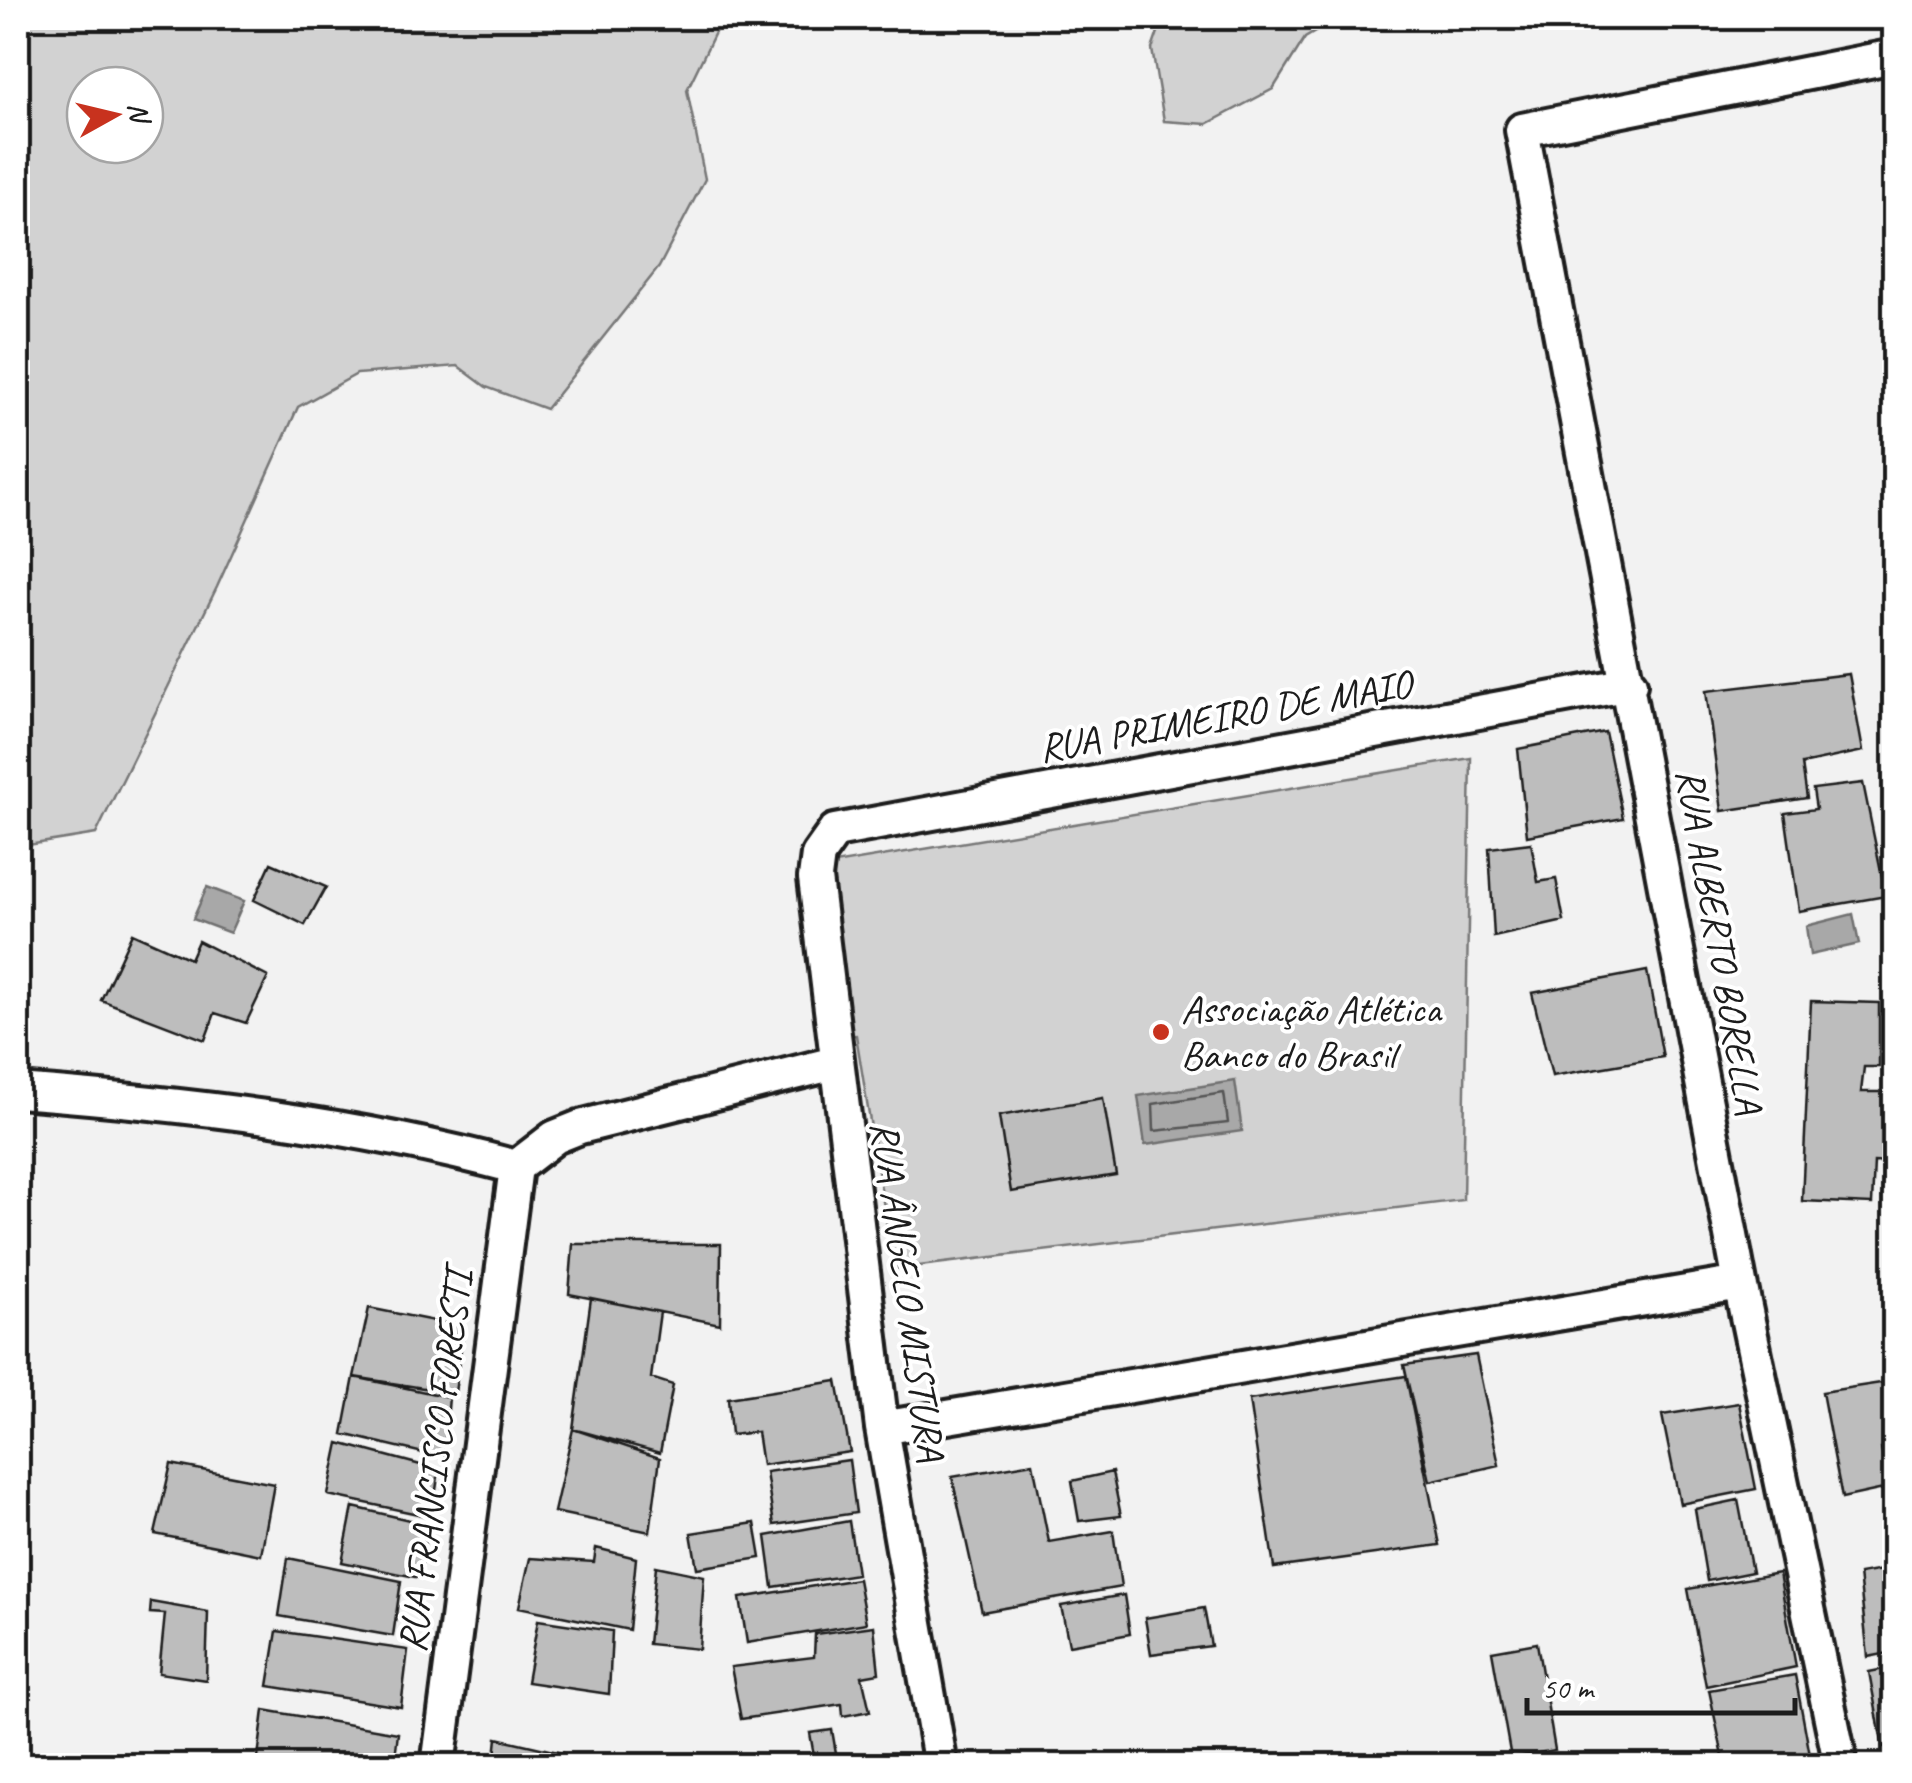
<svg xmlns="http://www.w3.org/2000/svg" width="1912" height="1783" viewBox="0 0 1912 1783" font-family="Caveat,sans-serif">
<style>
.green{fill:#d2d2d2;stroke:#777;stroke-width:2.5;fill-rule:evenodd}
.water{fill:#a8a8a8;stroke:#707070;stroke-width:2.5}
.lines{fill:none;stroke-linecap:round;stroke-linejoin:round}
.shore{stroke:#545454;stroke-width:2.5}
.building{fill:#bdbdbd;stroke:#1c1c1c;stroke-width:2.5}
.street-casing{stroke:#1c1c1c;stroke-width:40}
.street{stroke:#fff;stroke-width:32}
.poi-dot{fill:#c8321e;stroke:#fff;stroke-width:4}
.labels{text-anchor:middle;dominant-baseline:central;stroke-width:8;stroke-linejoin:round;paint-order:stroke}
.street-label{font-size:40px;fill:#1c1c1c;stroke:#fff}
.poi-label{font-size:40px;fill:#1c1c1c;stroke:#fff;text-anchor:start}
</style>
<rect width="100%" height="100%" fill="#f2f2f2"/>
<filter id="ink" filterUnits="userSpaceOnUse"><feTurbulence type="fractalNoise" baseFrequency=".01" numOctaves="2"/><feDisplacementMap in="SourceGraphic" scale="20" xChannelSelector="R" yChannelSelector="G"/><feConvolveMatrix kernelMatrix="1 2 1 2 8 2 1 2 1" color-interpolation-filters="sRGB"/></filter>
<g filter="url(#ink)">
<path class="green" d="M 18,18 L 722,18 L 687,90 L 705,179 L 659,267 L 546,409 L 486,387 L 458,366 L 357,374 L 298,407 L 217,587 L 96,834 L 28,845 L 18,844 ZM 145,85 L 145,145 L 85,145 L 85,85 Z
M 1163,18 L 1339,18 L 1305,38 L 1273,89 L 1207,124 L 1164,121 L 1152,49 Z
M 1471,758 L 1463,1200 L 894,1269 L 856,1035 L 846,1036 L 828,865 Z"/>
<path class="water" d="M 207,887 L 244,901 L 230,933 L 193,919 Z
M 1853,914 L 1859,944 L 1810,955 L 1806,926 Z
M 1235,1081 L 1242,1131 L 1145,1145 L 1138,1096 Z"/>
<g class="lines">
<path class="shore" d="M 1224,1093 L 1228,1123 L 1154,1131 L 1153,1104 Z"/>
</g>
<path class="building" d="M 1849,674 L 1863,751 L 1802,764 L 1807,798 L 1722,811 L 1706,691 Z
M 1605,732 L 1623,818 L 1527,836 L 1518,749 Z
M 1863,783 L 1886,896 L 1799,911 L 1785,813 L 1816,809 L 1813,789 Z
M 1531,843 L 1538,882 L 1556,879 L 1564,921 L 1494,937 L 1489,848 Z
M 271,863 L 326,887 L 305,925 L 254,900 Z
M 132,933 L 190,959 L 198,941 L 268,977 L 246,1023 L 215,1013 L 205,1040 L 101,1000 Z
M 1647,971 L 1663,1057 L 1552,1076 L 1532,993 Z
M 1811,1001 L 1879,1003 L 1879,1067 L 1864,1067 L 1861,1092 L 1894,1092 L 1894,1163 L 1874,1162 L 1872,1204 L 1802,1201 Z
M 1103,1098 L 1116,1175 L 1011,1192 L 999,1116 Z
M 573,1244 L 721,1244 L 720,1324 L 569,1294 Z
M 591,1298 L 660,1312 L 651,1378 L 673,1385 L 660,1453 L 573,1429 Z
M 369,1308 L 464,1327 L 455,1393 L 354,1377 Z
M 1476,1355 L 1499,1465 L 1430,1481 L 1404,1365 Z
M 1406,1376 L 1440,1545 L 1274,1568 L 1249,1400 Z
M 354,1377 L 449,1397 L 444,1458 L 343,1434 Z
M 837,1381 L 850,1452 L 762,1465 L 757,1432 L 731,1435 L 728,1398 Z
M 1894,1381 L 1894,1445 L 1881,1448 L 1888,1488 L 1842,1498 L 1822,1392 Z
M 1739,1403 L 1756,1489 L 1680,1504 L 1662,1415 Z
M 573,1429 L 660,1458 L 650,1532 L 554,1512 Z
M 339,1443 L 439,1470 L 432,1517 L 328,1495 Z
M 849,1460 L 856,1513 L 774,1525 L 766,1472 Z
M 1033,1463 L 1049,1542 L 1113,1531 L 1121,1587 L 982,1612 L 952,1477 Z
M 171,1464 L 274,1484 L 261,1555 L 155,1534 Z
M 1112,1472 L 1121,1516 L 1079,1521 L 1072,1481 Z
M 1738,1500 L 1752,1572 L 1707,1581 L 1695,1509 Z
M 353,1507 L 427,1524 L 420,1578 L 342,1562 Z
M 849,1521 L 857,1574 L 773,1587 L 766,1536 Z
M 755,1523 L 761,1558 L 697,1568 L 691,1533 Z
M 596,1548 L 636,1558 L 629,1630 L 519,1607 L 530,1558 L 594,1562 Z
M 288,1558 L 401,1581 L 393,1636 L 279,1616 Z
M 656,1566 L 704,1576 L 699,1649 L 648,1644 Z
M 1894,1568 L 1894,1652 L 1868,1657 L 1859,1574 Z
M 1779,1573 L 1796,1667 L 1706,1686 L 1688,1589 Z
M 858,1579 L 866,1623 L 747,1643 L 740,1598 Z
M 1124,1595 L 1130,1634 L 1069,1645 L 1061,1606 Z
M 151,1602 L 208,1612 L 206,1680 L 159,1673 L 165,1614 L 150,1613 Z
M 1204,1608 L 1211,1646 L 1151,1654 L 1145,1618 Z
M 538,1620 L 612,1631 L 609,1694 L 527,1682 Z
M 874,1626 L 879,1673 L 862,1676 L 870,1711 L 843,1716 L 842,1704 L 741,1719 L 731,1667 L 814,1657 L 815,1634 Z
M 277,1631 L 408,1650 L 401,1707 L 268,1686 Z
M 1537,1643 L 1555,1750 L 1511,1758 L 1492,1651 Z
M 1894,1667 L 1894,1745 L 1883,1748 L 1869,1672 Z
M 1795,1675 L 1812,1766 L 1725,1766 L 1709,1690 Z
M 264,1710 L 398,1733 L 394,1766 L 257,1766 Z
M 832,1730 L 836,1753 L 814,1756 L 810,1733 Z
M 497,1738 L 571,1755 L 570,1766 L 494,1766 Z"/>
<g class="lines">
<g class="street-casing">
<path id="street" d="M 18,1091 C 186,1104 352,1123 516,1167
M 516,1167 L 555,1137 L 580,1127 L 835,1063
M 882,1428 L 1740,1283
M 438,1766 L 516,1167
M 941,1766 L 882,1428 L 815,878 L 818,855 L 835,831 L 1630,684
M 1841,1766 L 1740,1283 L 1522,130 L 1894,56"/>
</g>
<use href="#street" class="street"/>
</g>
</g>
<circle class="poi-dot" cx="1161" cy="1032" r="10"/>
<g class="labels">
<g class="street-label">
<text transform="translate(1225 716) rotate(-10)">RUA PRIMEIRO DE MAIO</text>
<text transform="translate(1720 941) rotate(80)">RUA ALBERTO BORELLA</text>
<text transform="translate(908 1291) rotate(82)">RUA ÂNGELO MISTURA</text>
<text transform="translate(435 1461) rotate(-83)">RUA FRANCISCO FORESTI</text>
</g>
<g class="poi-label">
<text x="1181" y="1009">Associação Atlética<tspan x="1181" dy="46">Banco do Brasil</tspan></text>
</g>
</g>
<rect width="1912" height="1783" fill="none" stroke="#fff" stroke-width="60"/>
<rect x="30" y="30" width="1852" height="1723" fill="none" stroke="#1c1c1c" stroke-width="4" filter="url(#ink)"/>
<g transform="translate(115 115) rotate(82)"><circle r="48" fill="#ffffff" stroke="#a4a4a4" stroke-width="2.5"/>
<path d="M0-8L18 38L0 25L-18 38Z" fill="#c8321e"/>
<text y="-15" font-size="28" font-weight="bold" text-anchor="middle" fill="#1c1c1c">N</text>
</g>
<path d="M1527 1698v15h268v-15" fill="none" stroke="#1c1c1c" stroke-width="5"/>
<text x="1542" y="1698" font-size="30" fill="#1c1c1c" stroke="#ffffff" stroke-width="8" paint-order="stroke">50 m</text>
</svg>
